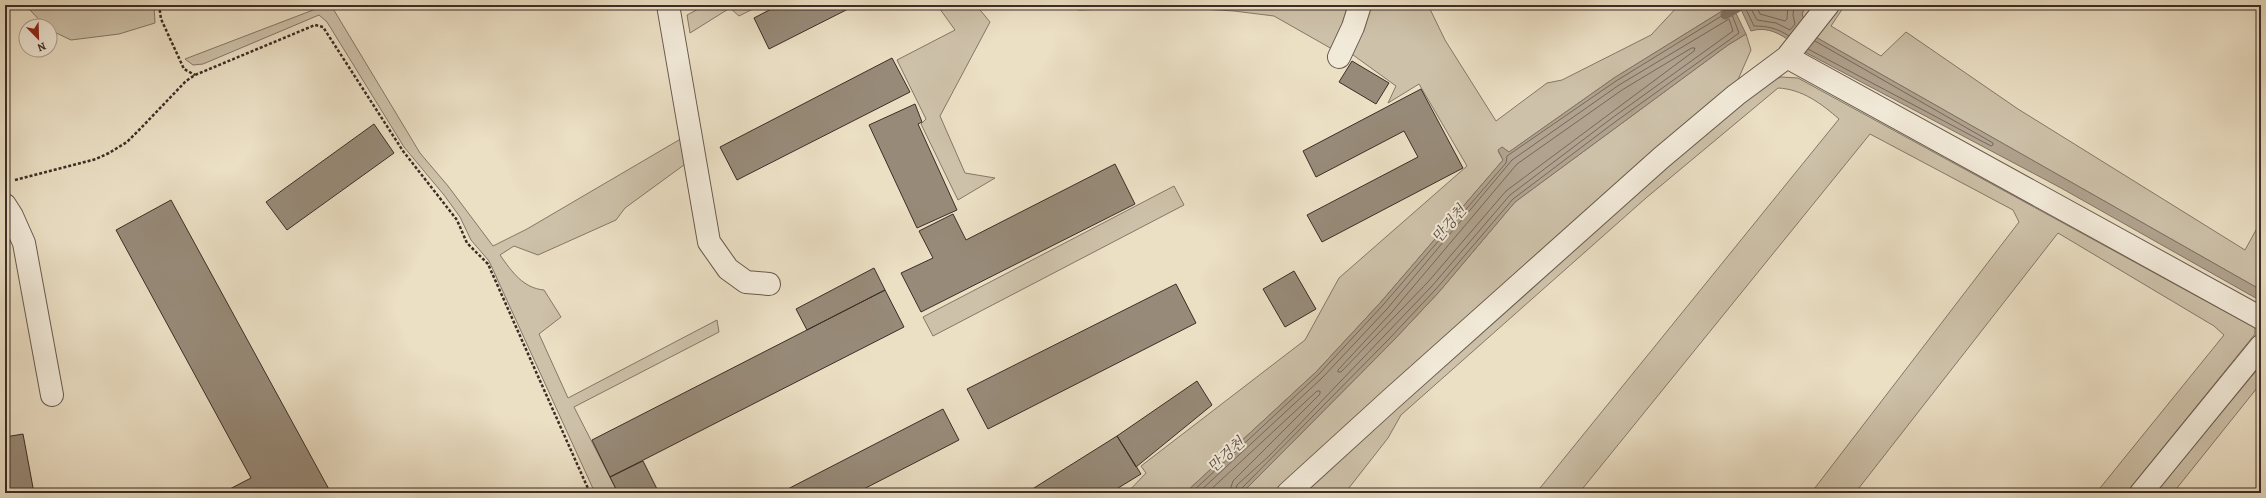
<svg xmlns="http://www.w3.org/2000/svg" width="2266" height="498" viewBox="0 0 2266 498" font-family="Alegreya,'Noto Serif KR',serif">
<style>
.green{fill:#cdc1a9;stroke:#857768}
.water{fill:#b0a28e;stroke:#827364}
.lines{fill:none;stroke-linecap:round;stroke-linejoin:round}
.shore{stroke:#76685a;stroke-width:1}
.stream{stroke:#827364;stroke-width:9}
.building{fill:#978a78;stroke:#3d2d26}
.minor-casing{stroke:#685a4e;stroke-width:24}
.path{stroke:#3d2d26;stroke-width:2.5;stroke-dasharray:3 2;stroke-linecap:butt}
.minor{stroke:#f2ead9;stroke-width:22}
.labels{text-anchor:middle;dominant-baseline:central;stroke-width:4;stroke-linejoin:round;paint-order:stroke}
.water-label{font-size:15px;font-style:italic;fill:#5a4a40;stroke:#f2ead9}
</style>
<rect width="100%" height="100%" fill="#ebdfc4"/>
<filter id="stains"><feTurbulence type="fractalNoise" baseFrequency=".005" numOctaves="4"/><feColorMatrix values="0 0 0 0 .2 0 0 0 0 .09 0 0 0 0 .02 0 0 0 .5 -.17"/></filter>
<radialGradient id="worn" r=".72"><stop offset=".6" stop-color="#630" stop-opacity="0"/><stop offset="1" stop-color="#630" stop-opacity=".3"/></radialGradient>
<path class="green" d="M 21,5 L 52,5 L 54,8 L 61,5 L 154,5 L 155,23 L 119,34 L 71,40 L 50,30 L 50,26 L 45,26 L 30,10 Z
M 706,5 L 761,5 L 739,16 L 730,8 L 690,33 L 687,15 Z
M 937,5 L 976,5 L 990,22 L 940,116 L 965,173 L 995,178 L 958,200 L 921,124 L 926,119 L 897,60 L 955,30 Z
M 1066,5 L 1352,5 L 1332,49 L 1274,16 L 1234,11 L 1170,7 L 1079,10 Z
M 1371,5 L 1428,5 L 1445,40 L 1496,121 L 1547,83 L 1562,80 L 1651,35 L 1679,5 L 1726,5 L 1727,8 L 1614,78 L 1509,152 L 1502,147 L 1498,151 L 1503,160 L 1380,303 L 1316,372 L 1185,493 L 1127,493 L 1146,473 L 1141,466 L 1305,340 L 1339,278 L 1467,166 L 1419,84 L 1388,103 L 1396,86 L 1349,52 Z
M 1806,5 L 1823,5 L 1806,25 L 1802,14 Z
M 1835,5 L 1845,5 L 1831,26 L 1881,56 L 1906,32 L 2018,109 L 2245,250 L 2261,221 L 2261,290 L 1812,35 Z
M 321,7 L 332,7 L 420,153 L 448,186 L 493,246 L 527,229 L 684,137 L 688,162 L 625,208 L 616,220 L 538,255 L 514,246 L 500,255 C 512,272 523,288 544,290 L 561,317 L 539,334 L 568,398 L 717,320 L 719,332 L 574,407 L 618,493 L 595,493 L 489,261 L 471,240 L 460,217 L 444,195 L 404,147 L 327,22 L 319,15 L 203,64 L 193,65 L 185,59 Z
M 1746,34 L 1751,50 L 1733,91 L 1281,493 L 1242,493 L 1392,342 L 1439,292 L 1515,202 L 1728,45 Z
M 1781,77 L 1798,78 L 2255,328 L 2255,334 L 2126,493 L 2096,493 L 2224,335 L 2214,326 L 2058,233 L 1855,493 L 1811,493 L 2019,222 L 2013,210 L 1870,134 L 1579,493 L 1536,493 L 1839,119 C 1822,104 1802,89 1778,88 L 1646,198 L 1401,415 L 1388,438 L 1345,493 L 1299,493 L 1620,203 L 1768,82 Z
M 1174,186 L 1184,205 L 933,336 L 923,317 Z
M 2261,365 L 2261,383 L 2173,493 L 2155,493 Z"/>
<path class="water" d="M 1739,5 L 1806,5 L 1802,14 L 1806,25 L 1793,43 C 1780,34 1768,26 1751,31 Z
M 1733,7 L 1746,34 L 1728,45 L 1515,202 L 1439,292 L 1392,342 L 1242,493 L 1185,493 L 1316,372 L 1380,303 L 1503,160 L 1498,150 L 1502,147 L 1509,152 L 1614,78 L 1727,8 Z
M 1812,35 L 2261,290 L 2261,301 L 2061,188 L 1801,50 Z"/>
<g class="lines">
<path class="shore" d="M 1744,5 L 1754,26 C 1767,26 1777,28 1789,36
M 1749,5 L 1757,20 L 1776,23 L 1790,30 L 1795,24 L 1793,15 L 1794,5
M 1756,5 L 1760,14 L 1785,21 L 1787,19 L 1788,5
M 1692,48 L 1695,48 L 1694,51 L 1506,191 L 1428,282 L 1341,372 L 1338,372 L 1338,370 L 1391,313 L 1517,164 L 1622,90 Z
M 1808,49 L 1991,146 L 1993,145 L 1993,143 L 1815,41
M 1191,493 L 1319,374 L 1383,305 L 1506,163 L 1507,156 L 1616,81 L 1728,12 L 1731,12 L 1739,33 L 1615,122 L 1513,199 L 1436,289 L 1389,339 L 1241,489 L 1240,493
M 1198,493 L 1322,378 L 1387,309 L 1512,160 L 1619,85 L 1729,19 L 1733,31 L 1612,118 L 1510,195 L 1432,286 L 1269,456 L 1237,485 L 1235,493
M 1207,493 L 1317,391 L 1320,391 L 1320,394 L 1233,481 L 1229,493"/>
<path class="stream" d="M 1725,15 L 1742,5"/>
</g>
<path class="building" d="M 779,5 L 856,5 L 769,49 L 754,18 Z
M 892,58 L 910,92 L 737,180 L 720,147 Z
M 1352,61 L 1389,83 L 1376,104 L 1339,82 Z
M 1421,89 L 1463,168 L 1322,242 L 1307,215 L 1418,157 L 1404,131 L 1316,177 L 1303,151 Z
M 915,104 L 922,122 L 918,124 L 957,210 L 917,228 L 869,125 Z
M 374,124 L 394,153 L 287,230 L 266,202 Z
M 1115,164 L 1135,204 L 921,312 L 901,273 L 933,258 L 919,231 L 953,214 L 966,240 Z
M 171,200 L 331,493 L 222,493 L 251,478 L 116,230 Z
M 874,268 L 885,290 L 807,330 L 796,309 Z
M 1294,271 L 1316,309 L 1285,327 L 1263,289 Z
M 1176,284 L 1196,323 L 988,429 L 967,389 Z
M 885,290 L 904,327 L 610,477 L 592,440 Z
M 1197,381 L 1212,405 L 1136,467 L 1117,436 Z
M 943,409 L 959,440 L 856,493 L 780,493 Z
M 23,434 L 34,493 L 5,493 L 5,437 Z
M 1117,436 L 1141,474 L 1110,493 L 1026,493 Z
M 643,461 L 659,493 L 618,493 L 610,477 Z"/>
<g class="lines">
<g class="minor-casing">
<path id="minor" d="M 668,5 L 709,242 L 728,269 L 746,282 L 769,284
M 1339,57 L 1353,27 L 1360,5
M 1787,57 L 2261,318
M 5,205 L 12,216 L 24,243 L 52,395
M 1288,493 L 1390,400 L 1661,158 L 1736,95 L 1787,57 L 1828,5
M 2141,493 L 2261,346"/>
</g>
<path class="path" d="M 159,5 L 161,19 L 184,69 L 195,75
M 15,180 L 96,159 L 109,153 L 127,142 L 141,128 L 186,81 L 195,75 L 315,25 L 323,27 L 403,151 L 457,220 L 467,243 L 488,264 L 590,493"/>
<use href="#minor" class="minor"/>
</g>
<g class="labels">
<g class="water-label">
<text transform="translate(1449 224) rotate(-50)">만겅천</text>
<text transform="translate(1226 455) rotate(-42)">만겅천</text>
</g>
</g>
<rect width="2266" height="498" fill="none" stroke="#ebdfc4" stroke-width="20"/>
<rect x="6" y="6" width="2254" height="486" fill="none" stroke="#3d2d26" stroke-width="2"/>
<rect x="10" y="10" width="2246" height="478" fill="none" stroke="#3d2d26"/>
<g transform="translate(38 38) rotate(157)"><circle r="19" fill="#f2ead9" stroke="#aa9e91"/>
<path d="M0-3L7 15L0 10L-7 15Z" fill="#8f2418"/>
<text y="-6" font-size="11" font-weight="bold" text-anchor="middle" fill="#3d2d26">N</text>
</g>
<rect width="100%" height="100%" filter="url(#stains)"/>
<rect width="100%" height="100%" fill="url(#worn)"/>
</svg>
